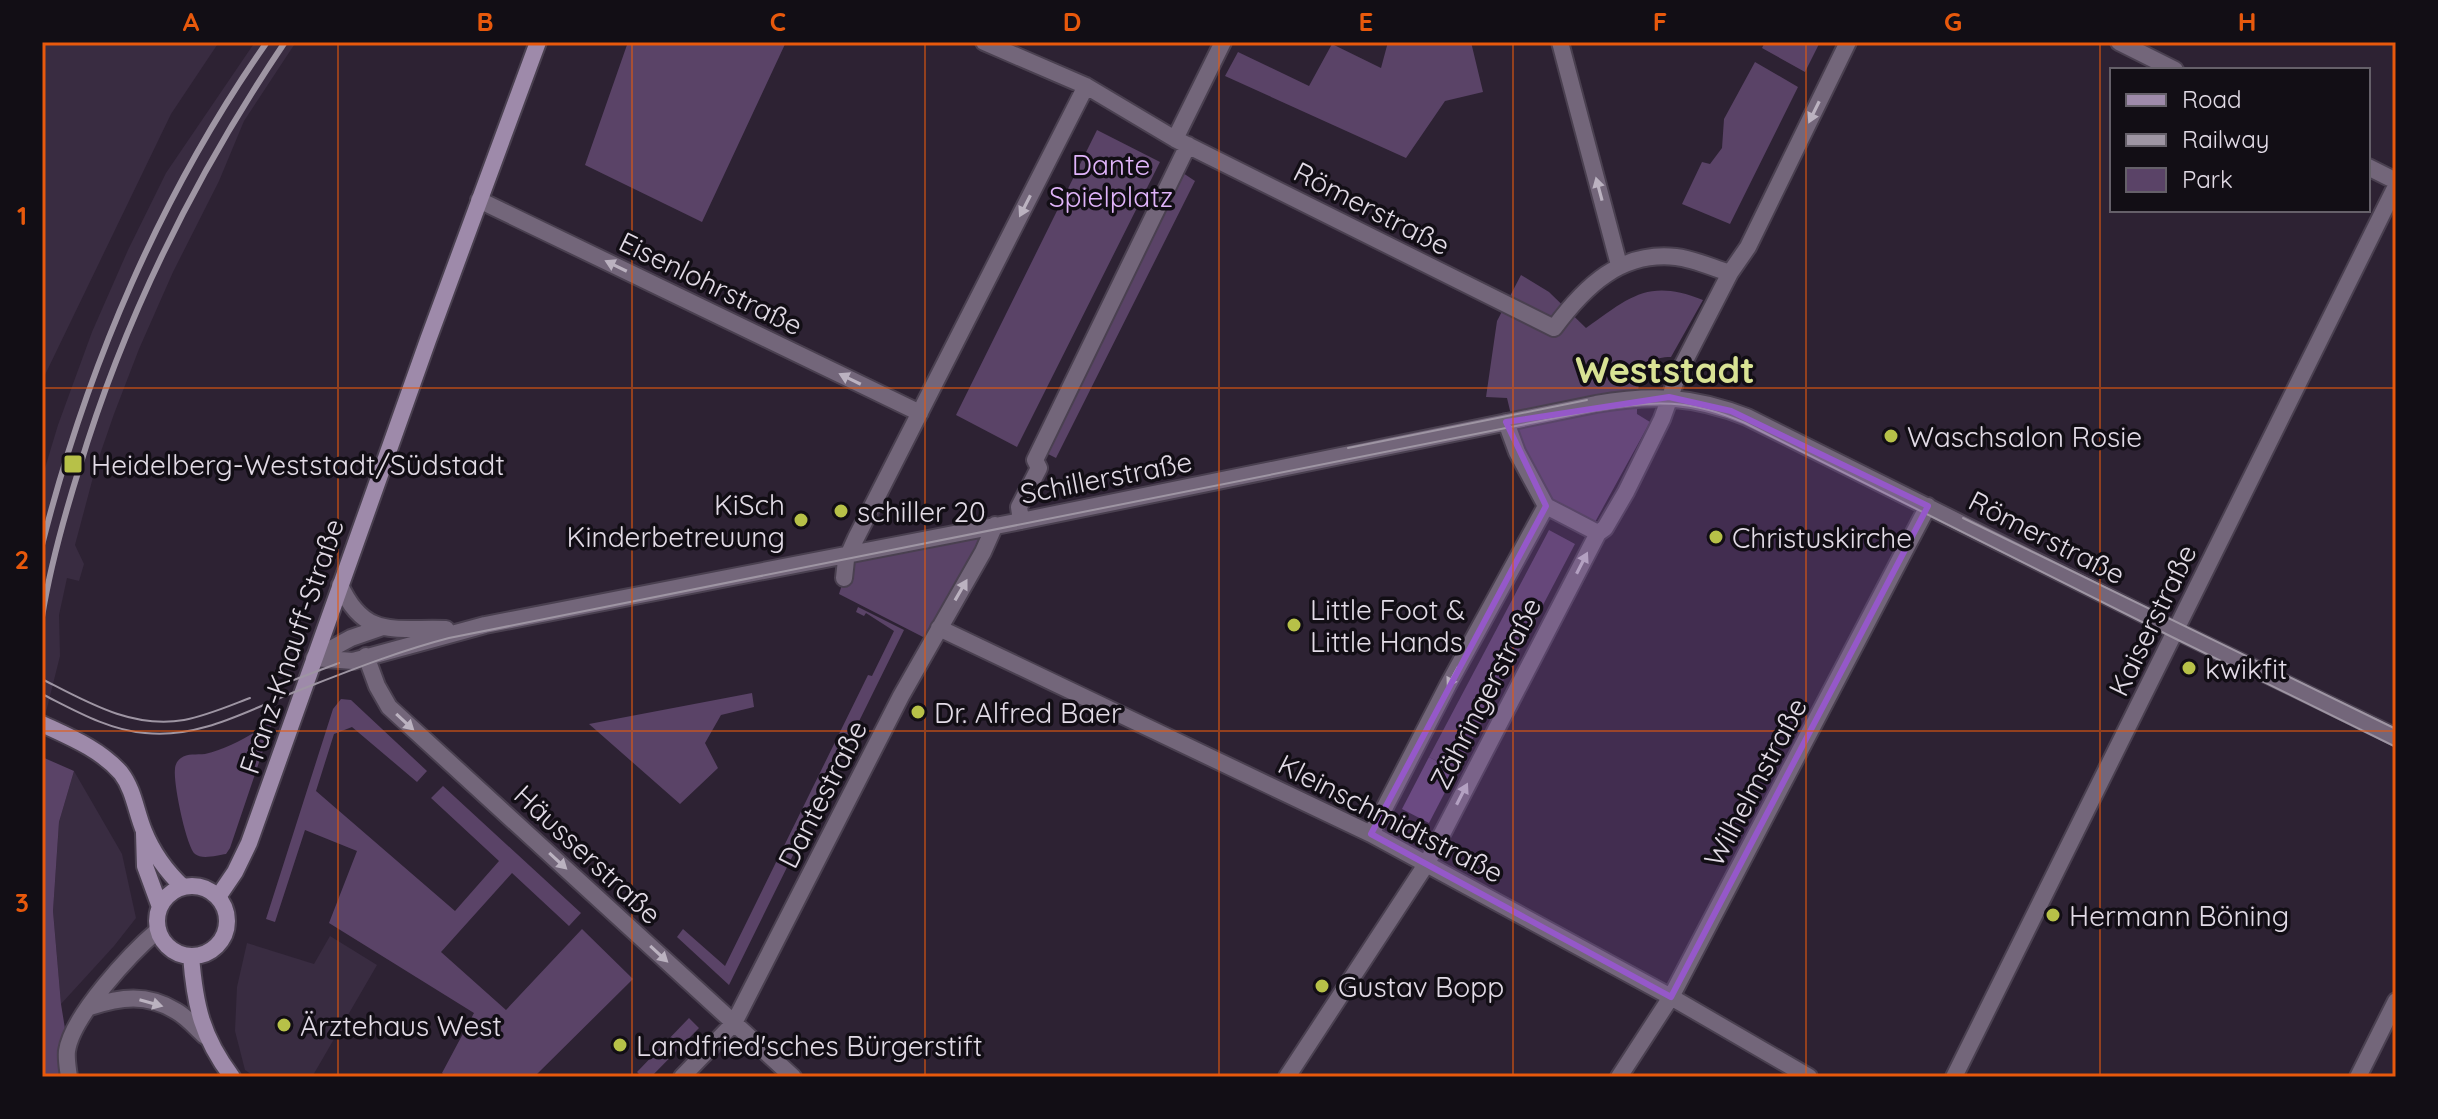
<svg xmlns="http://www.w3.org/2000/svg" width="2438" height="1119" viewBox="0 0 2438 1119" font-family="Quicksand,sans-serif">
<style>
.built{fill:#392c41}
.green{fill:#5a4367}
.forest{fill:#614671}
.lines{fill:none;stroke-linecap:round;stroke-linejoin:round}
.street-casing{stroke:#4a4050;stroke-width:20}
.secondary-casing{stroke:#4a4050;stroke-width:20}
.street{stroke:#73667a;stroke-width:16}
.secondary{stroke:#9e8aaa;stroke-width:16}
.tram{stroke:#9e95a3;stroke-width:2}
.rail{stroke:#9e95a3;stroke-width:6}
.oneway{fill:#bbb2c0}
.marked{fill:#9558c9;fill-opacity:0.2;stroke:#9558c9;stroke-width:6;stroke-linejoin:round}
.grid{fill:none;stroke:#e8590c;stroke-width:2;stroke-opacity:0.55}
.poi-dot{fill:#b7c148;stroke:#120e15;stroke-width:3}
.labels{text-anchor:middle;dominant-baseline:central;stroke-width:7;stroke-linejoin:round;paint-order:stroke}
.park-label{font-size:28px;fill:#e0b4fa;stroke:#120e15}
.street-label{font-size:28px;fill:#e2dbe6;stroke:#120e15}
.poi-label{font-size:28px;fill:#e2dbe6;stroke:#120e15;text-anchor:start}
.district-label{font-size:36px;font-weight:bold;fill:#d8e294;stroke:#120e15}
.neatline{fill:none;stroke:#e8590c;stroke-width:3}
.grid-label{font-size:26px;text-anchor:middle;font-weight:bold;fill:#e8590c}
</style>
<rect width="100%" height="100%" fill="#2d2233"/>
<path class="built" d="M 42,42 L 219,42 L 171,114 L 42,381 Z
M 255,42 L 296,42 L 244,121 L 219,181 L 173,272 L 139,349 L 114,414 L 96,466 L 75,545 L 84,564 L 79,581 L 67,578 L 59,615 L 60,656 L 42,728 L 42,478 L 58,425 L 92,332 L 128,250 L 166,173 Z
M 74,771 L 122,854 L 136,918 L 114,946 L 61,1004 L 53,911 L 59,822 Z
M 330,936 L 377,965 L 312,1077 L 255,1077 L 245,1070 L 235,1031 L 237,987 L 247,943 L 314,964 Z"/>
<path class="green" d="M 628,42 L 786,42 L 702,222 L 585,165 Z
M 1388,42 L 1471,42 L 1483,92 L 1445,101 L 1406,158 L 1225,76 L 1238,52 L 1309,86 L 1332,44 L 1381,68 Z
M 1765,42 L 1820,42 L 1805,72 L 1762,48 Z
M 1755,62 L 1798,87 L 1730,224 L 1682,204 L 1702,162 L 1710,164 L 1722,148 L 1724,119 Z
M 1097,130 L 1160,162 L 1017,447 L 956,415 Z
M 1183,173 L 1195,181 L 1056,458 L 1046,453 Z
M 1521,275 L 1549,292 L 1586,328 C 1630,297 1648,278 1703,300 L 1671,357 C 1635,357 1639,387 1637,414 L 1650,422 L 1594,524 L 1552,501 L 1517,440 L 1507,398 L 1486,397 L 1497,321 Z
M 1549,530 L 1575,544 L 1456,771 L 1429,757 Z
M 986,537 L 925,638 L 839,594 L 849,563 Z
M 858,607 L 904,630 L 729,985 L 677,937 L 683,929 L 725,966 L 868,675 L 872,676 L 894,631 L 866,613 L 864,616 L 856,612 Z
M 752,693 L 754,707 L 721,715 L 705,743 L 718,768 L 680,804 L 589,724 Z
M 341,699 L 351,700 L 427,771 L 417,782 L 352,727 L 334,734 L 316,791 L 455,911 L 499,861 L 431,798 L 443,786 L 581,913 L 569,926 L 512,873 L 441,952 L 506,1010 L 582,929 L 633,979 L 534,1077 L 447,1077 L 442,1073 L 474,1013 L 329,923 L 357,851 L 305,830 L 275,922 L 266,919 L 333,709 Z
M 273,721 L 230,848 L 226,854 C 218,855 202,860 195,854 C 186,846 173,782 175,769 C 175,765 177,761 181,758 C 187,753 197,755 205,754 C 230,748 252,734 273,721 Z
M 42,757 L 74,771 L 59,822 L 53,911 L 61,1004 L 69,1053 L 71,1077 L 42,1077 Z
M 689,1018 L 699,1028 L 651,1077 L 642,1077 L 637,1072 Z"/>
<path class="forest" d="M 1429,757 L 1456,771 L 1429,823 L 1402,809 Z"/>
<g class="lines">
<g class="street-casing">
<path id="street" d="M 984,42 L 1086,86 L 1175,139 L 1554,328 C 1585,286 1621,251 1676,257 C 1694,259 1713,268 1730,273
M 1560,42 L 1619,265
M 2119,42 L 2175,70
M 1175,139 L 1223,42
M 2368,167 L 2396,181
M 479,200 L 920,413
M 1506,422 L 1517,452 L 1546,506
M 1021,521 L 1019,507 L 1039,468 L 1035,460 L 1188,145
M 1598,533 L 1605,528 L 1626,492 L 1662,419 L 1679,372 L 1730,273 L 1748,247 L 1848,42
M 844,578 L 846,560 L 856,538 L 1086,86
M 340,585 C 365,640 395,627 446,629
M 939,628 L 1371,834 L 1671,997 L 1809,1077
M 366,656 L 377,686 L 389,707 L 793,1077
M 314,658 L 353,661 L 485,625 L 1021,521 L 1596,404 C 1652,394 1694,396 1747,417 L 2175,630 L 2396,737
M 314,658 L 351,638 L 380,628
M 90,1007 C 120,997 147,993 176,1011 C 187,1017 196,1028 205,1036
M 69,1077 C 68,1069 66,1059 67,1051 C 72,1016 131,953 158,930
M 682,1077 L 734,1023 L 901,696 L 983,552 L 995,525
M 1287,1077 L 1427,863 L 1598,533 L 1546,506 L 1448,685 L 1371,834
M 1619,1077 L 1671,997 L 1928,506
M 1954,1077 L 2396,186
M 2358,1077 L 2396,1001"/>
</g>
<g class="secondary-casing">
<path id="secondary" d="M 42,724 C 70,737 100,749 121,773 C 134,790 136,812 144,831 C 152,851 167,872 183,887
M 144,833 L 145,866 L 160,907
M157 921a35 35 0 1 1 70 0a35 35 0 1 1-70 0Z
M 218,897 L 235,872 L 249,843 L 428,340 L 538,42
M 191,956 C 195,1006 202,1037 232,1077"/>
</g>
<use href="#street" class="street"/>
<use href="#secondary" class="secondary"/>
<path class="tram" d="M 1348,448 L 1587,400
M 1963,518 L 2396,729
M 42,679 C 87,702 132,729 184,720 C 206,716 229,706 250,698
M 283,684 L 339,663
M 42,694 C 74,710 108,730 145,733 C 197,739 245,712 292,693 C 344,673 395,652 449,638 L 1596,410 C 1653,400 1691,399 1745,423 L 2172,637 L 2396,747"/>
<path class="rail" d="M 42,545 C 87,367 161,193 267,42
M 42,617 C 50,567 64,517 79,469 C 125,316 196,174 285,42"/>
</g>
<defs><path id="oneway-solid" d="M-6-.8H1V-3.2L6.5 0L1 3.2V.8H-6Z" transform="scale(2)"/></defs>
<g class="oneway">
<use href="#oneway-solid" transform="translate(1814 112) rotate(116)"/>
<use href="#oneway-solid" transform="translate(1599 189) rotate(-105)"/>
<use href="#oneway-solid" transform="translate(1025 206) rotate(117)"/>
<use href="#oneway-solid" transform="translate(616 266) rotate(-154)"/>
<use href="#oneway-solid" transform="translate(850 379) rotate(-154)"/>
<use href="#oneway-solid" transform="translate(1582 563) rotate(-63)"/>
<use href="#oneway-solid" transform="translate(961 590) rotate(-60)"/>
<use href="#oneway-solid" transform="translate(1453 677) rotate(118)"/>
<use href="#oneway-solid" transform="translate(405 722) rotate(43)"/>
<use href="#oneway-solid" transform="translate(1462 794) rotate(-63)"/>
<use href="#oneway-solid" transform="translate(558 861) rotate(43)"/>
<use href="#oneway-solid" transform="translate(659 954) rotate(43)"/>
<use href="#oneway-solid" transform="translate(151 1003) rotate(16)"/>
</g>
<path class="marked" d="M 1669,397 L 1731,411 L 1928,506 L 1671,997 L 1371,834 L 1546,506 L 1506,422 Z"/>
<path class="grid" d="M 338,42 L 338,1077M 632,42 L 632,1077M 925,42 L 925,1077M 1219,42 L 1219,1077M 1513,42 L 1513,1077M 1806,42 L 1806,1077M 2100,42 L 2100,1077M 42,388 L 2396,388M 42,731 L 2396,731"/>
<g class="poi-dot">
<circle cx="1891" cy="436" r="8"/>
<rect x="63" y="454" width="20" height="20" rx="4"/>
<circle cx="841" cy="511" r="8"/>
<circle cx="801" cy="520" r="8"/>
<circle cx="1716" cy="537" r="8"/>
<circle cx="1294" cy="625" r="8"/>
<circle cx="2189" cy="668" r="8"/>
<circle cx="918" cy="712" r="8"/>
<circle cx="2053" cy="915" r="8"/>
<circle cx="1322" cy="986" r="8"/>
<circle cx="284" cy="1025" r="8"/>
<circle cx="620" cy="1045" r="8"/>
</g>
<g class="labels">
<g class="park-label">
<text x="1111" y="164">Dante<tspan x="1111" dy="32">Spielplatz</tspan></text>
</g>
<g class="street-label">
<text transform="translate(1372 208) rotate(27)">Römerstraße</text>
<text transform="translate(711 283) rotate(26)">Eisenlohrstraße</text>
<text transform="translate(1106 477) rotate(-11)">Schillerstraße</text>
<text transform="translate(2047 537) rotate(27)">Römerstraße</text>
<text transform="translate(2152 620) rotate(-64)">Kaiserstraße</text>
<text transform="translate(291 646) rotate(-71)">Franz-Knauff-Straße</text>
<text transform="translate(1485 693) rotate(-63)">Zähringerstraße</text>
<text transform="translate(1755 782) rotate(-62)">Wilhelmstraße</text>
<text transform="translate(822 794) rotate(-63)">Dantestraße</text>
<text transform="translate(1391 818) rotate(27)">Kleinschmidtstraße</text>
<text transform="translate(588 854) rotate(43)">Häusserstraße</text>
</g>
<g class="poi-label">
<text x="1907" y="436">Waschsalon Rosie</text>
<text x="91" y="464">Heidelberg-Weststadt/Südstadt</text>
<text x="785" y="504" text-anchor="end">KiSch<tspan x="785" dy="32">Kinderbetreuung</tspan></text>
<text x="857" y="511">schiller 20</text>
<text x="1732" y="537">Christuskirche</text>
<text x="1310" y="609">Little Foot &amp;<tspan x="1310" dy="32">Little Hands</tspan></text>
<text x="2205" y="668">kwikfit</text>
<text x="934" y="712">Dr. Alfred Baer</text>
<text x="2069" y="915">Hermann Böning</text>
<text x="1338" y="986">Gustav Bopp</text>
<text x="300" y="1025">Ärztehaus West</text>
<text x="636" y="1045">Landfried'sches Bürgerstift</text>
</g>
<g class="district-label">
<text x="1665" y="369">Weststadt</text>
</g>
</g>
<rect width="2438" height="1119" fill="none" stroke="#120e15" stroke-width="88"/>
<rect x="2110" y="68" width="260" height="144" fill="#120e15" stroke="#656069" stroke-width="2"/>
<rect x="2126" y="94" width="40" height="12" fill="#9e8aaa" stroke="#656069" stroke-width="2"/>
<text x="2182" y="108" font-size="24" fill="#e2dbe6">Road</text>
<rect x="2126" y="134" width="40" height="12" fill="#9e95a3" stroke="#656069" stroke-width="2"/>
<text x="2182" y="148" font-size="24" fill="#e2dbe6">Railway</text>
<rect x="2126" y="168" width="40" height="24" fill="#5a4367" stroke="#656069" stroke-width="2"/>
<text x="2182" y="188" font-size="24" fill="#e2dbe6">Park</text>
<rect x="44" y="44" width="2350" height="1031" class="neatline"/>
<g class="grid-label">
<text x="191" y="31">A</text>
<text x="485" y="31">B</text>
<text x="778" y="31">C</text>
<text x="1072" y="31">D</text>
<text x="1366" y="31">E</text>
<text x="1660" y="31">F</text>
<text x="1953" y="31">G</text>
<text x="2247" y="31">H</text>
<text x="22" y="225">1</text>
<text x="22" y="569">2</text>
<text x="22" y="912">3</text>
</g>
</svg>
